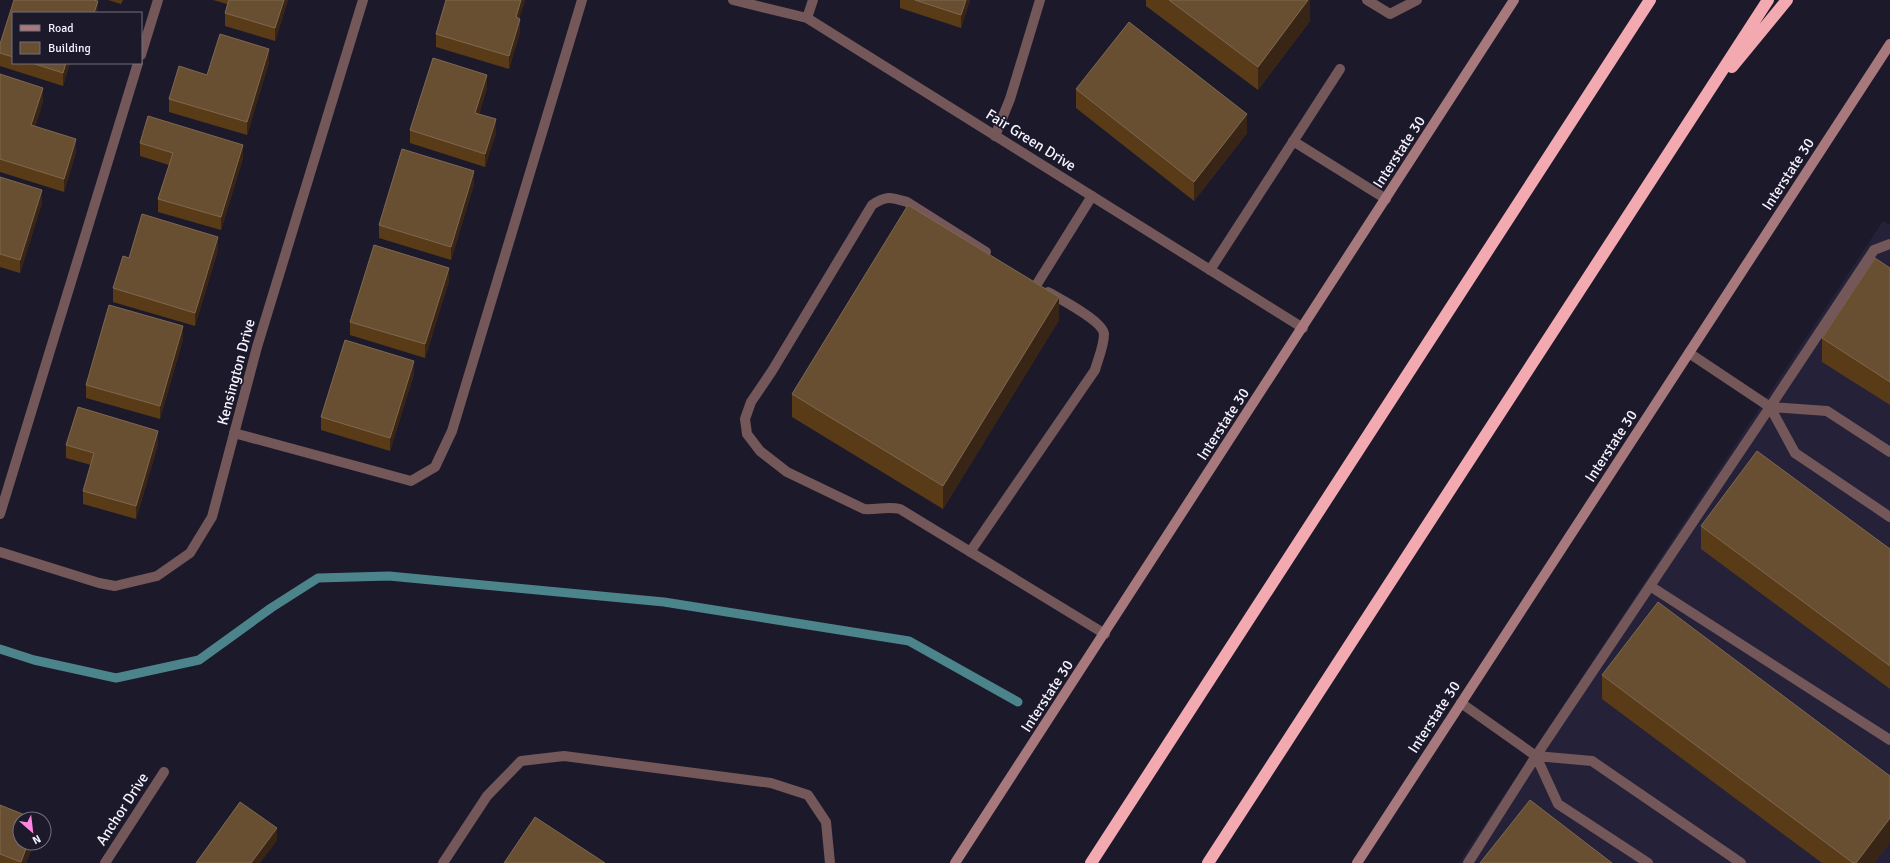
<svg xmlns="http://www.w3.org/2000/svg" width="1890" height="863" viewBox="0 0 1890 863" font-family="Signika,sans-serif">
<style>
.built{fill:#252138}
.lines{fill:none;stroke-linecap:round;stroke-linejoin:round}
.stream{stroke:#4c848b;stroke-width:9}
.service{stroke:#745759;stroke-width:10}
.minor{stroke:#745759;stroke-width:10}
.secondary{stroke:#a7797c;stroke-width:10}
.motorway{stroke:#f2aab0;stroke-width:12}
.wall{fill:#593b18}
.shaded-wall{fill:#392515}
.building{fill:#694f31;stroke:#7f6851}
.labels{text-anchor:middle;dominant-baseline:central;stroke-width:3.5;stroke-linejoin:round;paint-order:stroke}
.street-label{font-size:15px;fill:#f4f3fe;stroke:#1c192b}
</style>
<rect width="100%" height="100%" fill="#1c192b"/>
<path class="built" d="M 1883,221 L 1890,225 L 1890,863 L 1459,863 Z"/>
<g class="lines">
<path class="stream" d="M 0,649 L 34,660 L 116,678 L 199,660 L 271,608 L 318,578 L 389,576 L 664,602 L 909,641 L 1018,702"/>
<path class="service" d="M 1367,0 L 1390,14 L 1417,0
M 141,55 L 158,0
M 995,136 L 1010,99 L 1040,0
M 1293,141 L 1386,199
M 986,252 L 907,202 C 891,197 886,195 872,205 L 772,371 L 751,402 L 745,419 L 747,434 L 760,451 L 787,472 L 864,509 C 877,510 888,506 900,509 L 1105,634
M 1210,270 L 1340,69
M 1037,284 L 1092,196
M 1689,353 L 1770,407 L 1874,250 L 1890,244
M 1770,407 L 1795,453 L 1890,517
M 1770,407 L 1827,411 L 1890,452
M 234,433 L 411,481 L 435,467 L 452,431 L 582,0
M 0,514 L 138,63
M 970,552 L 1095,370 C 1098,359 1104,346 1104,334 C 1103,321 1060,299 1048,292
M 1650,586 L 1890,740
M 1461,703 L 1536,756 L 1468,863
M 1536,756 L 1770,407
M 1536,756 L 1592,761 L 1741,863
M 1536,756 L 1558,804 L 1648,863
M 443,863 L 487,796 L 521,761 L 564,756 L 771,783 L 808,795 L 826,822 L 830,863"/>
<path class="minor" d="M 733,0 L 807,18 L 1303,328
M 807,18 L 813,0
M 0,552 L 99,583 L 115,586 L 157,576 L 190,553 L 212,517 L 257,347 L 363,0
M 105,863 L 164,772"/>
<path class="secondary" d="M 955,863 L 1514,0
M 1357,863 L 1890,44"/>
<path class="motorway" d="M 1732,67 L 1787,0
M 1091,863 L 1650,0
M 1208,863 L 1768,0"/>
</g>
<path class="wall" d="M 14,0 L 93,0 L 98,1 L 98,13 L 13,13 L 13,63 L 70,63 L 63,86 L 0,66 L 0,44 Z
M 108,0 L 123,0 L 121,4 Z
M 213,0 L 288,0 L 275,41 L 225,26 L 225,13 L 227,4 Z
M 446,0 L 525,0 L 519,18 L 520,32 L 509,69 L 436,47 L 436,34 Z
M 900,0 L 970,0 L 961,28 L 900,8 Z
M 1146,0 L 1310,0 L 1310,21 L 1258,90 L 1146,6 Z
M 269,62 L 247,135 L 169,112 L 169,99 L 207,75 Z
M 0,74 L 43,101 L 35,127 L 76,152 L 64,192 L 0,172 Z
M 487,88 L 479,114 L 496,133 L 485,167 L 410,143 L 410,130 Z
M 1076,89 L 1247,133 L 1194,201 L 1076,108 Z
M 140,143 L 243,158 L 221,230 L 158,212 L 158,199 L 169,165 L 140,156 Z
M 0,177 L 42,203 L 20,273 L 0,267 Z
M 474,184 L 451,260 L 379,238 L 379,225 Z
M 218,250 L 195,326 L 113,302 L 113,288 L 129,258 Z
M 1890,268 L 1890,405 L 1822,362 L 1822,338 Z
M 449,281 L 425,358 L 350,335 L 350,322 Z
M 1059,320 L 943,509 L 792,417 L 792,394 Z
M 183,339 L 160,419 L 86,398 L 86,385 Z
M 414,374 L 390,451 L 321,430 L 321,417 Z
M 158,444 L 136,519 L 83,504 L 83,491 L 91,465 L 66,458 L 66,445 Z
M 1701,526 L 1890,549 L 1890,689 L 1701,549 Z
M 1602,675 L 1890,776 L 1890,842 L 1874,863 L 1822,863 L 1602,699 Z
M 0,805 L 20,843 L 34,843 L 26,863 L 0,863 Z"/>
<path class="shaded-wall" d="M 284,0 L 288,0 L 275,41 L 275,28 Z
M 521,0 L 525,0 L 516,30 L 516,17 Z
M 966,0 L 970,0 L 961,28 L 961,15 Z
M 1308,0 L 1310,0 L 1310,21 L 1258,90 L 1258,67 Z
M 98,1 L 98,13 L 94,13 Z
M 520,19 L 520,32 L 509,69 L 509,56 Z
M 269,49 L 269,62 L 247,135 L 247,122 Z
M 66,63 L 70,63 L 63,86 L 63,73 Z
M 487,75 L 487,88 L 475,126 L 475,113 Z
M 43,88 L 43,101 L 31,139 L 31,125 Z
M 1247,114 L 1247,133 L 1194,201 L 1194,182 Z
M 496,119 L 496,133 L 485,167 L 485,154 Z
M 76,139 L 76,152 L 64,192 L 64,179 Z
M 243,145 L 243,158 L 221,230 L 221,217 Z
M 474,171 L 474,184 L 451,260 L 451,247 Z
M 42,190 L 42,203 L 20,273 L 20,260 Z
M 218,237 L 218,250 L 195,326 L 195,313 Z
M 449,268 L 449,281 L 425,358 L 425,344 Z
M 1059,297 L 1059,320 L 943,509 L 943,486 Z
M 183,326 L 183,339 L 160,419 L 160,406 Z
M 414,361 L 414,374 L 390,451 L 390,438 Z
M 158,431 L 158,444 L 136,519 L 136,506 Z
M 1890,818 L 1890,842 L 1874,863 L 1856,863 Z
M 277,828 L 277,841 L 260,863 L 251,863 Z
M 28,843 L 34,843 L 26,863 L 21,863 Z"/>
<path class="building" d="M 14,0 L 93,0 L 98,1 L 94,13 L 13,13 L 13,57 L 0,53 L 0,44 Z
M 229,0 L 284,0 L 275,28 L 225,13 Z
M 446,0 L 521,0 L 516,17 L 520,19 L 509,56 L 436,34 Z
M 915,0 L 966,0 L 961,15 Z
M 1169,0 L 1308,0 L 1258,67 Z
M 1129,22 L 1247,114 L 1194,182 L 1076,89 Z
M 220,34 L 269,49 L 247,122 L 169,99 L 179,66 L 207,75 Z
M 433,58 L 487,75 L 475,113 L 496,119 L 485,154 L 410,130 Z
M 32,63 L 66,63 L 63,73 Z
M 0,74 L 43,88 L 31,125 L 76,139 L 64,179 L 0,159 Z
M 148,116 L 243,145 L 221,217 L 158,199 L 173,153 L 140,143 Z
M 402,149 L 474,171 L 451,247 L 379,225 Z
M 0,177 L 42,190 L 20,260 L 0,254 Z
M 908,205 L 1059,297 L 943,486 L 792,394 Z
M 142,214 L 218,237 L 195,313 L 113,288 L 123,256 L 129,258 Z
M 374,245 L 449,268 L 425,344 L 350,322 Z
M 1875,258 L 1890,268 L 1890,382 L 1822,338 Z
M 109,305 L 183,326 L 160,406 L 86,385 Z
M 345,340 L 414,361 L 390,438 L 321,417 Z
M 78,407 L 158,431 L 136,506 L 83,491 L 94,453 L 66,445 Z
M 1757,451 L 1890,549 L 1890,666 L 1701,526 Z
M 1658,602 L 1890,776 L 1890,818 L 1856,863 L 1853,863 L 1602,675 Z
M 1530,800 L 1612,863 L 1480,863 Z
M 240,802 L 277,828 L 251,863 L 196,863 Z
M 0,805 L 35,819 L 20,819 L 20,843 L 28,843 L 21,862 L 0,854 Z
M 535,817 L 605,863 L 504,863 Z"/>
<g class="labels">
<g class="street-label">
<text transform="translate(1031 140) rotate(32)">Fair Green Drive</text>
<text transform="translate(1399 152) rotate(-57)">Interstate 30</text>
<text transform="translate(1788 174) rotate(-57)">Interstate 30</text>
<text transform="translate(236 372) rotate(-75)">Kensington Drive</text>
<text transform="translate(1223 424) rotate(-57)">Interstate 30</text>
<text transform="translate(1611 446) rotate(-57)">Interstate 30</text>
<text transform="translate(1047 696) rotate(-57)">Interstate 30</text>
<text transform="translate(1434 717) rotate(-57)">Interstate 30</text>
<text transform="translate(122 809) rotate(-57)">Anchor Drive</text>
</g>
</g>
<rect x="12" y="12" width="130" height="52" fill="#1c192b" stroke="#72707f"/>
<rect x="20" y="25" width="20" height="6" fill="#a7797c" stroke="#72707f"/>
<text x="48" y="32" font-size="12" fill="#f4f3fe">Road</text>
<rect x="20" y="42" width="20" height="12" fill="#694f31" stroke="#72707f"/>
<text x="48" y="52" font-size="12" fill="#f4f3fe">Building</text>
<g transform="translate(32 831) rotate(152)"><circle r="19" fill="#1c192b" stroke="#72707f"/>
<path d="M0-3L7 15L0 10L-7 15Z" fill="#fe86e0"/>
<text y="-6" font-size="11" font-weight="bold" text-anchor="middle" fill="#f4f3fe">N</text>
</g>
</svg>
